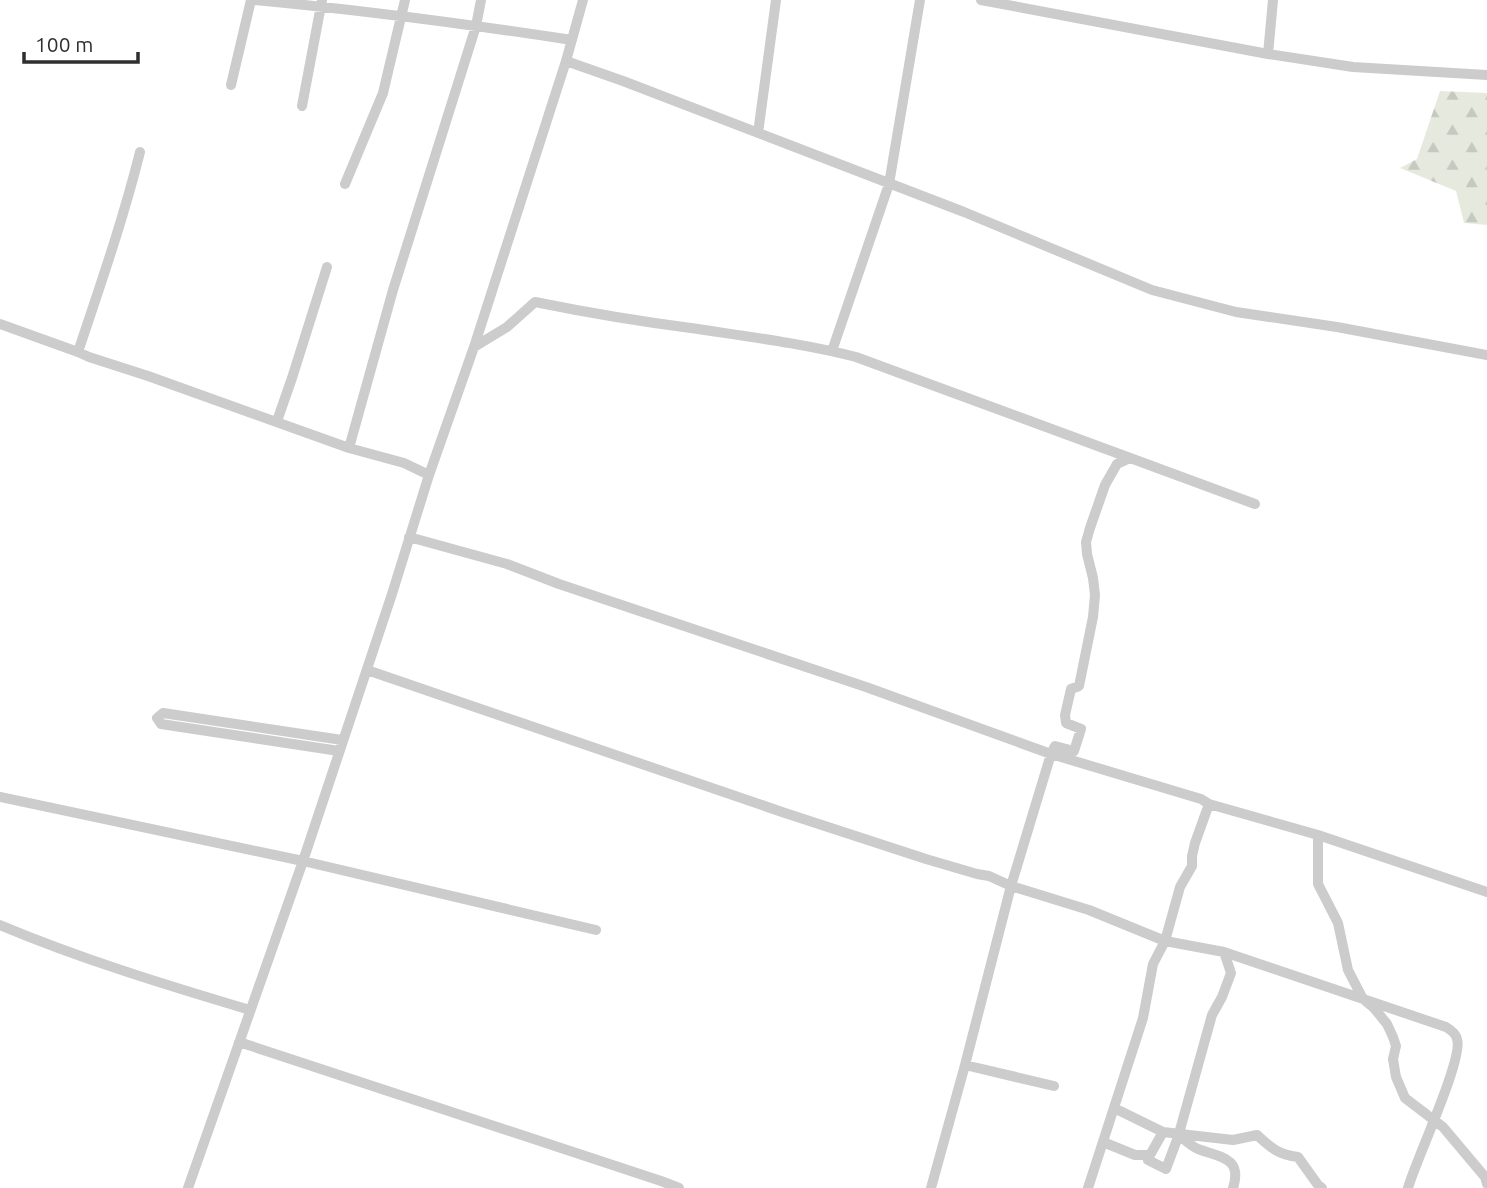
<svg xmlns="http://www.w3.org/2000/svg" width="1487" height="1188" viewBox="0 0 1487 1188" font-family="Ubuntu,sans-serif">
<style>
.forest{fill:url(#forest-firs)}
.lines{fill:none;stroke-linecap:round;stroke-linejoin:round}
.minor{stroke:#ccc;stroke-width:10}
</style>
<defs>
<pattern id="forest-firs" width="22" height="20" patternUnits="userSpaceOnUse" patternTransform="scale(1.75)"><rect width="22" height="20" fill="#e6eade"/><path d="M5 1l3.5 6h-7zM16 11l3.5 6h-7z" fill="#c6c9bf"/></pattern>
</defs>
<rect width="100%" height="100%" fill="#fff"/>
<path class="forest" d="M 1440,91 L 1487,93 L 1487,225 L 1464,223 L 1456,191 L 1400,168 L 1417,159 Z"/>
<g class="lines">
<path class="minor" d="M 255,0 C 361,10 467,24 572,40
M 981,0 L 1268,54 L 1353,67 L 1487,75
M 1268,54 L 1273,0
M 566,61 L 623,81 L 964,212 L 1152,290 L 1236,312 L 1337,327 L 1487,355
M 231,85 L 251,0
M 302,106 L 322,0
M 758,133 L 776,0
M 345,184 L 383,93 L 405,0
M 0,324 L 78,352 L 89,357 L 148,376 L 349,448 L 404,463 L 429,475
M 474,347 L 507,327 L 535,302 C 589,313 643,322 698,329 C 751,337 805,344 856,357 L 1255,504
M 832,351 L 889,184 L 920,0
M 78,352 C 100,286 123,220 140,152
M 277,421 L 292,378 L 327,267
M 349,448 L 393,290 L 476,26 L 481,0
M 1130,458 L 1117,464 L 1105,485 L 1090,528 L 1086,542 L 1087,554 L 1093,578 L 1095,595 L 1093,617 L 1079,686 L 1071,689 L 1065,715 L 1066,723 L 1081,729 L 1074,751 L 1055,746 L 1051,754 L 1011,886 L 1089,910 L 1165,941 L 1224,952 L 1446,1027 C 1451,1030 1456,1034 1457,1039 C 1464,1058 1415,1162 1408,1188
M 409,537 L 507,564 L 559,584 L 866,687 L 1051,754 L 1201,799 L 1209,804 L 1195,843 L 1192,856 L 1192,866 L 1180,887 L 1165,941 L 1153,964 L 1143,1018 L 1088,1188
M 367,670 L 785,813 L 926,859 L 977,874 L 989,876 L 1011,886 L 965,1065 L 931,1188
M 339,751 L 161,724 L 157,718 L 163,713 L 342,740
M 0,797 L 303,861 L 596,930
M 1209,804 L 1318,835 L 1487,892
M 1318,835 L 1318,884 L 1338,923 L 1348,970 L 1363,999 L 1374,1008 L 1387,1024 L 1393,1037 L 1396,1046 L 1393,1059 L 1396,1077 L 1405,1098 L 1443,1127 L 1485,1177 L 1487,1184
M 0,925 C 81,959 166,985 250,1010
M 239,1042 L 661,1181 L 679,1188
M 965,1065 L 1054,1086
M 1114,1108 L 1163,1132 L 1233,1140 L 1257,1135 C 1271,1148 1279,1155 1298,1157 L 1318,1185 L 1322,1188
M 1179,1135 C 1185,1140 1191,1146 1198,1149 C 1219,1157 1243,1157 1233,1188
M 1103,1142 L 1135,1155 L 1150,1155 L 1148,1160 L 1166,1169 L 1178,1137 L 1212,1015 L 1222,997 L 1231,973 L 1224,952
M 1150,1155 L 1163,1132
M 188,1188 L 303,861 L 392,594 L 429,475 L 474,347 L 566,61 L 583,0"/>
</g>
<path d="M24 52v10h114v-10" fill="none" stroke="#2f2f2f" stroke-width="3.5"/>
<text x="35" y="52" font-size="21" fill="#2f2f2f" stroke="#ffffff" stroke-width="5" paint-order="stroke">100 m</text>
</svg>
